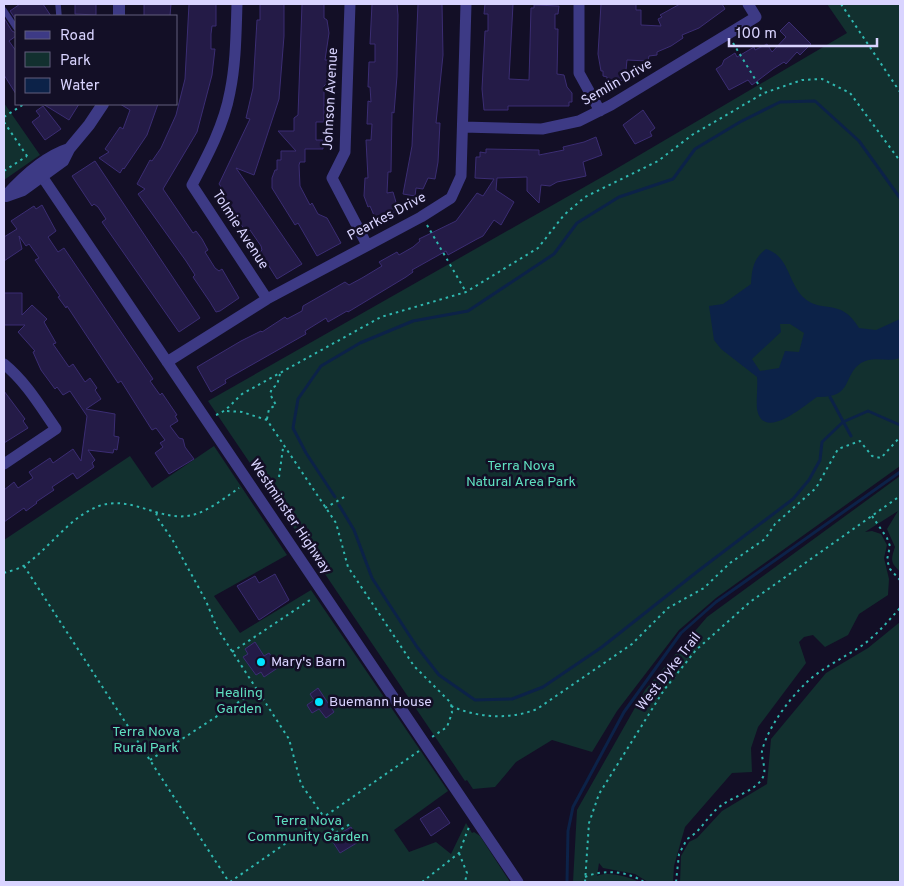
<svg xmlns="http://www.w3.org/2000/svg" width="904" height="886" viewBox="0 0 904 886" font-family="Overpass,sans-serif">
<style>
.green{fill:#12302f}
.water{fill:#0c2248;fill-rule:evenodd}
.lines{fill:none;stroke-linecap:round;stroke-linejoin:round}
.stream{stroke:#0c2248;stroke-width:3}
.building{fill:#241b47;stroke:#3b2d73}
.path{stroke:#2fb8b0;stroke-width:2;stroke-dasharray:2.5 4;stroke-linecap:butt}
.service{stroke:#3d3a85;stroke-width:5.5}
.minor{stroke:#3d3a85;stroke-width:11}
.tertiary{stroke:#3d3a85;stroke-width:12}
.poi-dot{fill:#00e5ff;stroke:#130f26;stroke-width:2}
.labels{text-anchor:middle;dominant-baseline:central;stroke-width:5;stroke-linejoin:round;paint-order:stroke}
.street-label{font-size:14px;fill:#d9d4ff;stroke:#130f26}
.park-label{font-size:14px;fill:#5fe0c0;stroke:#130f26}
.poi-label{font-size:14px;fill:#d9d4ff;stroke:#130f26;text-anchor:start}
</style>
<rect width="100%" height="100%" fill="#130f26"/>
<path class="green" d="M 827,4 L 900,4 L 900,466 L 716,598 L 679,630 L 617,711 L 592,752 L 552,740 L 516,762 L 495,787 L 473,789 L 467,780 L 465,781 L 208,401 L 609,173 L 847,33 Z
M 4,103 L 40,155 L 4,180 Z
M 214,446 L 287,555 L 214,596 L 240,633 L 311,590 L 448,791 L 394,830 L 409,852 L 436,842 L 451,854 L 466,823 L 472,833 L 474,832 L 480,836 L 510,882 L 4,882 L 4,540 L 130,456 L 152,488 Z
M 900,476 L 900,571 C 890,563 891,559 895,547 L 887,529 L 898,511 L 865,532 L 872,531 L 881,534 L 887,545 L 884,558 L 889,579 L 888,595 L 859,614 L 848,635 L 825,647 L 813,635 L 804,637 L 799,642 L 806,663 L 758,727 L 751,748 L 752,772 L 732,773 L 685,827 L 674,866 L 673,882 L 648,882 L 635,874 L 603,868 L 599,863 L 597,876 C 608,871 629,877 639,882 L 573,882 L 577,810 L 645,690 L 707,617 Z
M 900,622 L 900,882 L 680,882 L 681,856 L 689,842 L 697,838 L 722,811 L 767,784 L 771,739 L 826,673 L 868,648 Z"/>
<path class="water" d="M 766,249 C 789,256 788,282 803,297 C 822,315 840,296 859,328 L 876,330 L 900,319 L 900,358 C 887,363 874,355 861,363 C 842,376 854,398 817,397 C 806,404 763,443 757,409 C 756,399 758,387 757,377 L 721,349 L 714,340 L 709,306 L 723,304 L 751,284 C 752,269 753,259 766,249 ZM 780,324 L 790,324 L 804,333 L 799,352 L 785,351 L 779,368 L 760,371 L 752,359 L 781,332 Z"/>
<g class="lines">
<path class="stream" d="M 830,397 L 851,436
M 335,497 L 306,453 L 293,428 L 298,399 L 321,366 L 360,343 L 413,321 L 468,311 L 554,254 L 577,223 L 619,197 L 673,179 L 695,149 L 740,122 L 780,102 L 815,101 L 859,141 L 900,198
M 339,505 L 354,530 L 372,578 L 417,647 L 439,675 L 475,700 L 512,699 L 543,687 L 602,647 L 698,571 L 793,499 L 809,480 L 820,460 L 822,442 L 843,422 L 868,411 L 900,425
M 567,882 L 568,831 L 573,807 L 624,712 L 681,633 L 716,602 L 900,472"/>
</g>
<path class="building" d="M 20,4 L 43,4 L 51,16 L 16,16 L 16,20 L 10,11 Z
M 75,4 L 96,4 L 96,15 L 75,14 Z
M 144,4 L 171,4 L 170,16 L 144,16 Z
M 189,4 L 216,4 L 216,26 L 212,26 L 211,34 L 211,49 L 215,49 L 212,75 L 197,132 L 163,189 L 193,233 L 196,231 L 202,239 L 208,250 L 205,252 L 215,268 L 219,271 L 222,269 L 239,298 L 220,311 L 216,312 L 210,302 L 193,277 L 195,275 L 186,261 L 138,194 L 145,189 L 137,184 L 150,160 L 152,161 L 161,148 L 176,115 L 185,79 Z
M 260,4 L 284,4 L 284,36 L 279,99 L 254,175 L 236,168 L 302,264 L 277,279 L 260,252 L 262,250 L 261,246 L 250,230 L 247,233 L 226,203 L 220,193 L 224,191 L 219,184 L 250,119 L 246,118 L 253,88 L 257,20 L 260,20 Z
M 302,4 L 324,4 L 324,18 L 327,20 L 329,33 L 325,60 L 328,60 L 327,83 L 324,86 L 324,122 L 316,122 L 316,140 L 323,140 L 323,149 L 305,149 L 305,162 L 300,162 L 299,165 L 300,186 L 310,205 L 312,203 L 318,214 L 327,218 L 341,243 L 317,256 L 298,223 L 295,225 L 272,188 L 272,178 L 275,170 L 277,170 L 277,160 L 281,160 L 281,151 L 296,151 L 278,131 L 294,131 L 294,118 L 298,115 Z
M 372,4 L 397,4 L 398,15 L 397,76 L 394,113 L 392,112 L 391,172 L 388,172 L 387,193 L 393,192 L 398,209 L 389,216 L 376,220 L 370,206 L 368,207 L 364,196 L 365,178 L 368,178 L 366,140 L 371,140 L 372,124 L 367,124 L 368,101 L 371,102 L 370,87 L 368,87 L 369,62 L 375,62 L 375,44 L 370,44 Z
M 418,4 L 442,4 L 443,55 L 436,123 L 440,123 L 438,162 L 435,179 L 428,178 L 423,189 L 416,188 L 415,196 L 403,194 L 412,146 Z
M 485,4 L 513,4 L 509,79 L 529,80 L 531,8 L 534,8 L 534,5 L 559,6 L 558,14 L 555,14 L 555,29 L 558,29 L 557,74 L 564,75 L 567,87 L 572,93 L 572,102 L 569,102 L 569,106 L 508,106 L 508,110 L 484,110 L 482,89 L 485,31 L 488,31 L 488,14 L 484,14 Z
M 601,4 L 636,4 L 636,10 L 641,10 L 641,25 L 661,26 L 658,19 L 662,17 L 660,15 L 680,4 L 722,4 L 725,9 L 699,28 L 682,35 L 683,38 L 671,46 L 657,52 L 657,55 L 649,56 L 648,61 L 627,60 L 625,80 L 616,81 L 616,84 L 607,84 L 607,77 L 603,76 L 603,71 L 601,71 L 598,54 Z
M 4,18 L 12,31 L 16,33 L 16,36 L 9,41 L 16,51 L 16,94 L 4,75 Z
M 789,22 L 811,44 L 800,55 L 797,52 L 786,64 L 784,62 L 773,69 L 752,85 L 748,80 L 729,90 L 716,69 L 722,65 L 724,60 L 735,53 L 737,57 L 754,47 L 755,50 L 767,44 L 772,52 L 786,37 L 780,31 Z
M 43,104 L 79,104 L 69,120 Z
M 120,104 L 158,104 L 147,135 L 124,169 L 123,168 L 120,173 L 99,158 L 109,152 L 105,149 L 120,127 L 123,129 L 130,110 Z
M 43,106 L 61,129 L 45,140 L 32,122 L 40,116 L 36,111 Z
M 643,110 L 655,128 L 650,132 L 652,136 L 635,144 L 623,125 Z
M 596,137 L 602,155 L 583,162 L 586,176 L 557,182 L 550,186 L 541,185 L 539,203 L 527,191 L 527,177 L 497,178 L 496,190 L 514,202 L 501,225 L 494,220 L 483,236 L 477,239 L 448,255 L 446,251 L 412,270 L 413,272 L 406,277 L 348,312 L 347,311 L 328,322 L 326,318 L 305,331 L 306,334 L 225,380 L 226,383 L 211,392 L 197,367 L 241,341 L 261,331 L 262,332 L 285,317 L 287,319 L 302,311 L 303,306 L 345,282 L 349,285 L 362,278 L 382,266 L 379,262 L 397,252 L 399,255 L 413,247 L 420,241 L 419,239 L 456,221 L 477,193 L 483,196 L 494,179 L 475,178 L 476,157 L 480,157 L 480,152 L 486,153 L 486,149 L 539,150 L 539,155 L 564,150 L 563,147 L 584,142 Z
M 95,161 L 200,318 L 179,332 L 102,222 L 106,219 L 98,207 L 94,204 L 92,206 L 72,176 Z
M 42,205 L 56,231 L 48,237 L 58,252 L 64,248 L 153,379 L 150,381 L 160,395 L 162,393 L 177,415 L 175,416 L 178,421 L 170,426 L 179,438 L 183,439 L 185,447 L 194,459 L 169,474 L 155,453 L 163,447 L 160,443 L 165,440 L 156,428 L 152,430 L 121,381 L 118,383 L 67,306 L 66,308 L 58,297 L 60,296 L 35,260 L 39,258 L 29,244 L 26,246 L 19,236 L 22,249 L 4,261 L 4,237 L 17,229 L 11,221 L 34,206 L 36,209 Z
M 4,293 L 22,293 L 22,315 L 32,305 L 47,319 L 44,322 L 56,343 L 53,344 L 69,367 L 73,364 L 85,382 L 90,378 L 97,388 L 95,390 L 101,399 L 86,409 L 115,414 L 114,436 L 119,437 L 117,450 L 114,449 L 113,453 L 88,450 L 95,460 L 92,463 L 94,467 L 77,479 L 73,473 L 52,487 L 54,490 L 36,502 L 37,503 L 26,511 L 24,508 L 4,522 L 4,490 L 14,482 L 18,488 L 33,478 L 29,472 L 50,458 L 53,463 L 73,449 L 81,461 L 87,416 L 70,391 L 63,395 L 57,387 L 55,389 L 41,370 L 33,352 L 35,351 L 18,332 L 25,325 L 4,325 Z
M 4,391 L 25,419 L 23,421 L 28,428 L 4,443 Z
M 275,574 L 289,600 L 259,620 L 237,586 L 255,576 L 259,583 Z
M 255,642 L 264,656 L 269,653 L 279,667 L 264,677 L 261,672 L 256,675 L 243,657 L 248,654 L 245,649 Z
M 318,688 L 334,712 L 326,718 L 319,709 L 312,713 L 307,705 L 314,700 L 310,694 Z
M 439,807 L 450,823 L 431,836 L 420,819 Z
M 351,827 L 360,841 L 340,853 L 331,839 Z"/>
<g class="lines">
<path class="path" d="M 841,4 L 900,92
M 733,43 L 763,92
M 4,117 L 24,104
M 4,122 L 29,159
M 4,171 L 27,156
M 427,225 L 466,292
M 227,411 L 242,412 L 267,420 L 336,523 L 348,567 L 414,666 L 451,703 L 452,713 L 447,727 L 432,737
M 216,415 C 227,411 233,402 242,394 L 381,317 L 466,292 L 538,248 L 564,215 L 585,197 L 658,161 L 692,135 L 764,93 L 802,80 L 822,79 L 850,93 L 900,161
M 267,419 L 269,409 L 276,405 L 270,394 L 272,388 L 277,385 L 280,374
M 279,477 L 283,448
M 325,508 L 346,496
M 157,513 L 156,516 L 172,539 L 206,601 L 217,628 L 289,739 L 301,784 L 335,833 L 350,824
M 872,516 L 887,538 L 890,546 L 887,560 L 890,569 L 900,580
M 24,566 L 229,882
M 4,573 C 10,571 19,569 25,565 C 51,547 68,518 99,506 C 133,494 163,525 196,514 C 211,509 226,497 239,488
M 232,652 L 313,598
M 451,706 C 478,718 510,720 537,709 L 632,644 L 668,608 L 704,588 L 730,563 L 765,539 L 775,524 L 816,488 L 838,449 L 860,441 L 872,456 L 881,458 L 900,437
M 150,760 L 257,690
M 459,853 L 467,873 L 465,882
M 585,877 C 604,869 627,871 644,882
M 230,882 L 419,751
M 422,882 L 459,853 L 469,827
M 585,882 L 589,823 L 599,794 L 664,690 L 696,650 L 750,602 L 900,496
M 676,882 L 679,854 L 687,839 C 702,831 708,814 722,805 C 734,796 756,791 763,777 C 767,769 761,759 762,751 C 767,729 789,699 805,684 C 823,666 849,656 868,641 C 880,631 890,619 900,608"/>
<path class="service" d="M 58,4 L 59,16
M 4,10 L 16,28"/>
<path class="minor" d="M 237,4 C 236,33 236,63 230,92 C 224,125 208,155 192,185 L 267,299
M 350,4 L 345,152 L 332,178 L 367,245
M 579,4 L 579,73 L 600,111
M 463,127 L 542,129 L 579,121 L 611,105 L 756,17 L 748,4
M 37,169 L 518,882
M 167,362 L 267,299 L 421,217 L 451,198 L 461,176 L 466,4
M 4,364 C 26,382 40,406 56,429 L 4,464"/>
<path class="tertiary" d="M 119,16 L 119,4
M 6,196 L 23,190 L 63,161 L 69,149 L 89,125 L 103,104
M 6,196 C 23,177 44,157 69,149"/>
</g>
<g class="poi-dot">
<circle cx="261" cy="662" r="5"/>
<circle cx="319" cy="702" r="5"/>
</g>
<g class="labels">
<g class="street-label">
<text transform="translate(617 83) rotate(-30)">Semlin Drive</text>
<text transform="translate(331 99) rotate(-87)">Johnson Avenue</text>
<text transform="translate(387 217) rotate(-28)">Pearkes Drive</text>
<text transform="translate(240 230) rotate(57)">Tolmie Avenue</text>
<text transform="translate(290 517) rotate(56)">Westminster Highway</text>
<text transform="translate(669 672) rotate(-52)">West Dyke Trail</text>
</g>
<g class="park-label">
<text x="521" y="466">Terra Nova<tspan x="521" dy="16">Natural Area Park</tspan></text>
<text x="239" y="693">Healing<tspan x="239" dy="16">Garden</tspan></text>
<text x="146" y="732">Terra Nova<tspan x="146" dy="16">Rural Park</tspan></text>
<text x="308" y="821">Terra Nova<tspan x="308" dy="16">Community Garden</tspan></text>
</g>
<g class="poi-label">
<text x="271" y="662">Mary's Barn</text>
<text x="329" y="702">Buemann House</text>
</g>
</g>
<rect width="904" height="886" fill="none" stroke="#d9d4ff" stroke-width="10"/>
<rect x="15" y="15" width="162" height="90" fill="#130f26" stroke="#625e7d"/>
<rect x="25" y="31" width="25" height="8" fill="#3d3a85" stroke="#625e7d"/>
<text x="60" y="40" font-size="15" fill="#d9d4ff">Road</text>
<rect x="25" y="52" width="25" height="15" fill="#12302f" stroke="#625e7d"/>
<text x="60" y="65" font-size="15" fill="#d9d4ff">Park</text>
<rect x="25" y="78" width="25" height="15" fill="#0c2248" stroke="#625e7d"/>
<text x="60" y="90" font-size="15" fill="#d9d4ff">Water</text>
<path d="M729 38v8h148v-8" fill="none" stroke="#d9d4ff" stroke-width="2.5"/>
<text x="736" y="38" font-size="15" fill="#d9d4ff" stroke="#130f26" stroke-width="4" paint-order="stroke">100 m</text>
</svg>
